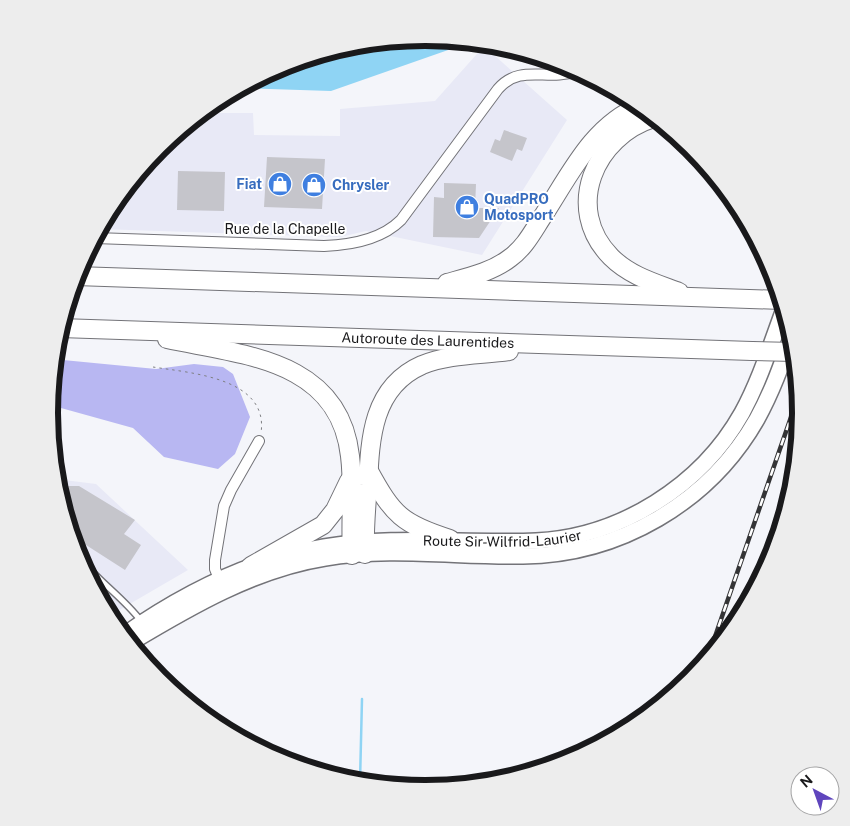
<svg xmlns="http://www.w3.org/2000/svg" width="850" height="826" viewBox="0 0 850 826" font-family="'Public Sans',sans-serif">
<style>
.built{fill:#e8e9f6}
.forest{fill:#b8b7f2}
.water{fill:#8fd4f4}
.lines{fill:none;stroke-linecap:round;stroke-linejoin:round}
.stream{stroke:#8fd4f4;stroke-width:2.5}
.building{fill:#c5c5cb}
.lane-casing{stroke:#737378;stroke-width:8}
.street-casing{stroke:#737378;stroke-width:12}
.primary-casing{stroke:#737378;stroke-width:18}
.highway-casing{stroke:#737378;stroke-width:20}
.path{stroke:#7e7f82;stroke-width:1;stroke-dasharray:2.5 4;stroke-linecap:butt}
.lane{stroke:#fff;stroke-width:5}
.street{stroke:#fff;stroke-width:10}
.primary{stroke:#fff;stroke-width:15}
.highway{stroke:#fff;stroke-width:18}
.rail-casing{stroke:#343436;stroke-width:4.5}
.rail{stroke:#fff;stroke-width:2.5;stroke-dasharray:8;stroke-linecap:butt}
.highway-bridge-casing{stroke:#737378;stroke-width:20;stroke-linecap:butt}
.highway-bridge{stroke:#fff;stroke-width:18}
.labels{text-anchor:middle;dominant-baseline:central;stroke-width:4;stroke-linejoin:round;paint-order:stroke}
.shop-label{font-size:14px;font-weight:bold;fill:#366cbe;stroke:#fff;text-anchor:start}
.street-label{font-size:14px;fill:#19191b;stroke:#fff}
.rim{fill:none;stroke:#19191b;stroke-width:6}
</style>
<rect width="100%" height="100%" fill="#f4f5fa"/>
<path class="built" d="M 484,46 L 567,120 L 482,255 L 366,231 L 340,237 L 100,229 L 113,204 L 160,147 L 201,113 L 253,113 L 254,135 L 340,136 L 340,109 L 435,101 Z
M 56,479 L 96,484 L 188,570 L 109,616 L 78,556 Z"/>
<path class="forest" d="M 63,360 L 156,369 L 194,364 L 223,367 L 233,374 L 250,417 L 235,454 L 218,469 L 164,457 L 133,428 L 61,408 L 51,430 L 50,413 L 55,361 Z"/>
<path class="water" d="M 425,38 L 471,42 L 331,91 L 241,88 L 282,66 L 352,45 Z"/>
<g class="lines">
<path class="stream" d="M 360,782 L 362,699"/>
</g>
<path class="building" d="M 504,130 L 527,138 L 522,151 L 517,149 L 512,161 L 490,152 L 495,139 L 500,141 Z
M 267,157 L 325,159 L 322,209 L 264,207 Z
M 178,171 L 225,172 L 224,211 L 177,210 Z
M 444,183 L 476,184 L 475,208 L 499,208 L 479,238 L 433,237 L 434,197 L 444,198 Z
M 57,486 L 79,486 L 135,520 L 124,534 L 141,545 L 125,570 L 72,536 Z"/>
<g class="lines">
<g class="lane-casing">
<path id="lane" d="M 78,555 C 96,580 122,596 141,621"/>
</g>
<g class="street-casing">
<path id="street" d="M 95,238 L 324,246 C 351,245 381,240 401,220 L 498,89 C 521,63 547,82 577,71
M 221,584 L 215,569 L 215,560 L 224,506 L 231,490 L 259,441"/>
</g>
<g class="primary-casing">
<g id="primary">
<path id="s1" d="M 124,635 C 184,593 251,559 324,547 C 394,535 465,544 536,541 C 620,537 701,486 742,413 C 760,380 771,344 784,309"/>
<path d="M 130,643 C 190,607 255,569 325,558 C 390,547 457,557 523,556 C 619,555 709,503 757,419 C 772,392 782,364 792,335"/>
</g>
</g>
<g class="highway-casing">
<g id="highway">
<path d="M 654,118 C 595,136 563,208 611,257 C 630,276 655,283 679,292"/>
<path d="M 76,276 L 781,300"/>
<path d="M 447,283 C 469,277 492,272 510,258 C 524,248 532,233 541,219 C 569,177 591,126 640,106"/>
<path id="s2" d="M 60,328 L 752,351"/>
<path d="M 167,339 C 242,355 339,359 350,456 C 354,488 350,522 352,555"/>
<path d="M 369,471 C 393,515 402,524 450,539"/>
<path d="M 365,554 C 364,531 366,508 368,485 C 370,439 372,387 422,365 C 449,354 481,355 509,351"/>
<path d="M 251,566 L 323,525 L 335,510 L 349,481"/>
</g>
</g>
<path class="path" d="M 153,367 C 191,373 269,378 261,433"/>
<use href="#lane" class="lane"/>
<use href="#street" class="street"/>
<use href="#primary" class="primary"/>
<use href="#highway" class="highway"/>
<g class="rail-casing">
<path id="rail" d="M 708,657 L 799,394"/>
</g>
<use href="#rail" class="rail"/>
<g class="highway-bridge-casing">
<path id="highway-bridge" d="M 752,351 L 795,352"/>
</g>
<use href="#highway-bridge" class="highway-bridge"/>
</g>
<defs>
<g id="shop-disc" transform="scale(1.25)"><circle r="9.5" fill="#3f7fe0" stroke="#fff"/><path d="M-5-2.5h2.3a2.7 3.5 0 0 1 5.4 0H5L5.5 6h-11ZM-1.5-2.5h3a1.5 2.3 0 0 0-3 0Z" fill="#fff"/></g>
</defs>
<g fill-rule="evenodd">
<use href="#shop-disc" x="280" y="184"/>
<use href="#shop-disc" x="314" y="185"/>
<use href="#shop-disc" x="467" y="207"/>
</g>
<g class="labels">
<g class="shop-label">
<text x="262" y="184" text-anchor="end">Fiat</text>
<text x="332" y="185">Chrysler</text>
<text x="484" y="199">QuadPRO<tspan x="484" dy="16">Motosport</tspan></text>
</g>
<g class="street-label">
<text x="285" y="229">Rue de la Chapelle</text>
<text stroke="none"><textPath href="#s2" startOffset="368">Autoroute des Laurentides</textPath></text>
<text stroke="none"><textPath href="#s1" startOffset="399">Route Sir-Wilfrid-Laurier</textPath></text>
</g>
</g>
<path d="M0 0H850V826H0ZM58 413a367 367 0 1 1 734 0a367 367 0 1 1-734 0Z" fill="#ededed" fill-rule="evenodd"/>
<path class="rim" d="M58 413a367 367 0 1 1 734 0a367 367 0 1 1-734 0Z"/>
<g transform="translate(815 791) rotate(319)"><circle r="24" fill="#ffffff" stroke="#a3a3a4"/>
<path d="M0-4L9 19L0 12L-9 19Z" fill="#5f45bd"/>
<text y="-8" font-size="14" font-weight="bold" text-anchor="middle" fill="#19191b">N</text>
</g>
</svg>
